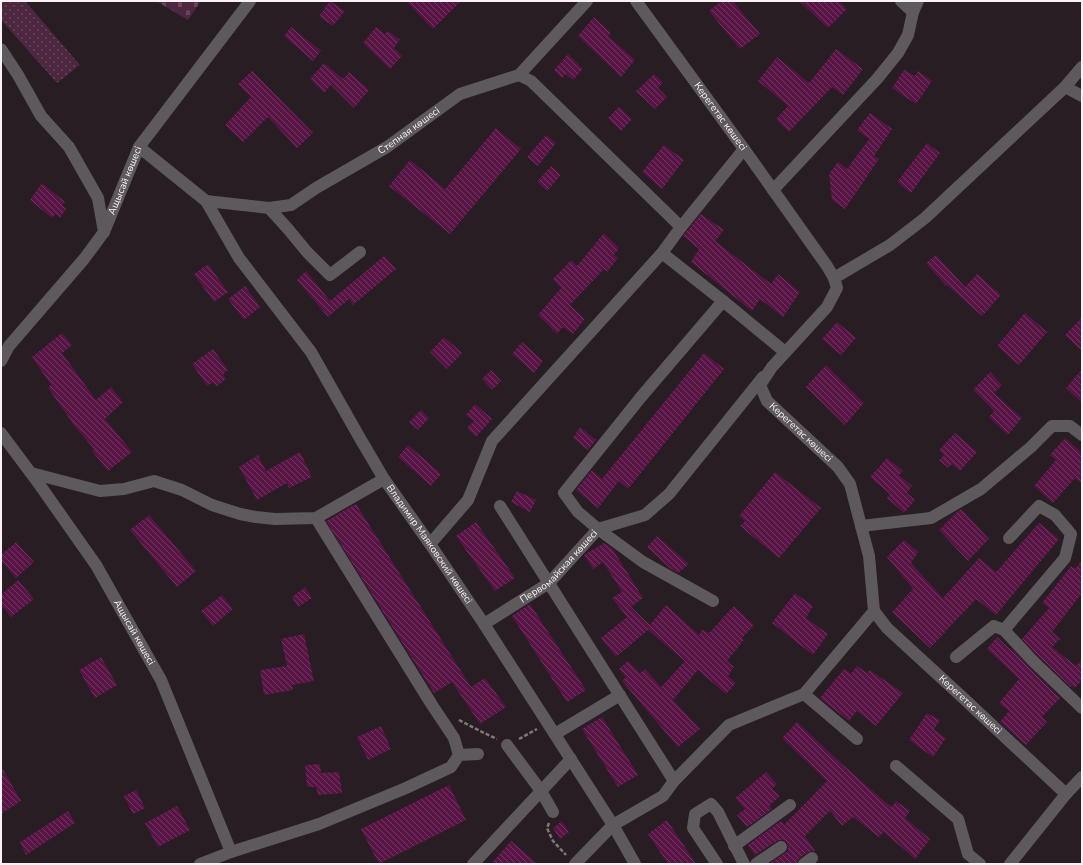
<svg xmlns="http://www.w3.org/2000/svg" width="1083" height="865" viewBox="0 0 1083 865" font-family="'Nunito Sans',sans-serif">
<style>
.grass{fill:url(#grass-dots)}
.cemetery{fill:url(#cemetery-stones)}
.building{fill:url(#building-back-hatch)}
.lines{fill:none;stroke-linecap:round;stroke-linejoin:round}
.path{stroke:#80777d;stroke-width:2.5;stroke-dasharray:4 2;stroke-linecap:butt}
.minor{stroke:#5e595c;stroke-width:12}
.labels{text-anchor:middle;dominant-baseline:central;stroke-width:4;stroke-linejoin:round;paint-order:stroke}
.street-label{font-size:10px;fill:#f8f1f5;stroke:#271d23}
</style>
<defs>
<pattern id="grass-dots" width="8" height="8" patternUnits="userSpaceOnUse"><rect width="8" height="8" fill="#4d2640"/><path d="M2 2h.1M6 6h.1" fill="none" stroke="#67465c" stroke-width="1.8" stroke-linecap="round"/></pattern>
<pattern id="cemetery-stones" width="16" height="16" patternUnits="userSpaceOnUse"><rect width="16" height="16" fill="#4d2640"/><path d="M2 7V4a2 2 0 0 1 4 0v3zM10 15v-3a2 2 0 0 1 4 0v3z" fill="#67465c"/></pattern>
<pattern id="building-back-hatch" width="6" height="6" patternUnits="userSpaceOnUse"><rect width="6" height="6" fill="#591446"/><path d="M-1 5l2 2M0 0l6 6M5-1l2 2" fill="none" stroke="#723761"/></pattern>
</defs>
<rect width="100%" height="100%" fill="#271d23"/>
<path class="grass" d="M 1,1 L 25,1 L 80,65 L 57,83 L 1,20 Z"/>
<path class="cemetery" d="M 156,1 L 201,1 L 188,20 Z"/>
<path class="building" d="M 330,1 L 345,11 L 333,26 L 319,16 Z
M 406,1 L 461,1 L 433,29 Z
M 721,1 L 733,1 L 760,34 L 740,49 L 709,11 Z
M 799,1 L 839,1 L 847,9 L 828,28 Z
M 594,17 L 611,33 L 608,36 L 635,60 L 621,77 L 578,36 Z
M 291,27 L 321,51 L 313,61 L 284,36 Z
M 376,27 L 385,34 L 388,31 L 400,40 L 394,48 L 402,56 L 390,69 L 363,43 Z
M 836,49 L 863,69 L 843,95 L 832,87 L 789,132 L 776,119 L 788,106 L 758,81 L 777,57 L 809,83 Z
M 568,54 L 583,69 L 573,80 L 566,74 L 562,78 L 554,70 Z
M 324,63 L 343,79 L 349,72 L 369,90 L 354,108 L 331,85 L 324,93 L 310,79 Z
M 904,70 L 915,76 L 918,71 L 932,81 L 916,104 L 892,88 Z
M 252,71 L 313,133 L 297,148 L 268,117 L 243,142 L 225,125 L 251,97 L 238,84 Z
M 654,74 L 663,82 L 658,88 L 667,97 L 655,109 L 636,91 Z
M 619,107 L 632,119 L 621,131 L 608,118 Z
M 870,113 L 892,129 L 874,156 L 879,159 L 845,209 L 832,200 L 829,174 L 838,162 L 847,169 L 869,139 L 857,130 Z
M 496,128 L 521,149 L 450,234 L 389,186 L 410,160 L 445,189 Z
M 546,135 L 556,143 L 538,166 L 527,157 Z
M 927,143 L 940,153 L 911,193 L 897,182 Z
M 664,145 L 684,160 L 662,189 L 642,172 Z
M 551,166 L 561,175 L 547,191 L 537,182 Z
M 42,183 L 65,202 L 62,205 L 66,209 L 60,218 L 55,214 L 52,218 L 30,200 Z
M 701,214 L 724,230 L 715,241 L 771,284 L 778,274 L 800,292 L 783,317 L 760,299 L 752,311 L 691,262 L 699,249 L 683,236 Z
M 604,233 L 619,248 L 614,255 L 618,258 L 607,272 L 604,269 L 570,305 L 585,319 L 573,334 L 563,327 L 557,334 L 538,315 L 561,288 L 553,279 L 571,260 L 577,266 Z
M 936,255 L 965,287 L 977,274 L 1001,295 L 982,316 L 947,285 L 946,286 L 926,263 Z
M 384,256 L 396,269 L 353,305 L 349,299 L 328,317 L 297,280 L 306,271 L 330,301 Z
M 208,264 L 228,292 L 214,302 L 194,274 Z
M 245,286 L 260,307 L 244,320 L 228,299 Z
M 1025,313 L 1047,332 L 1019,365 L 997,346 Z
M 1082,317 L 1082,351 L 1065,335 Z
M 837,322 L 856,338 L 841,355 L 822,339 Z
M 62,333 L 72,345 L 62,353 L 96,400 L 111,387 L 123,402 L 105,419 L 132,452 L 108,471 L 92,451 L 94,449 L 71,422 L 72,422 L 48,388 L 51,385 L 32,357 Z
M 444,337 L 462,353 L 447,369 L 430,352 Z
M 522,342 L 543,361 L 534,373 L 512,354 Z
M 213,349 L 228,370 L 223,374 L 226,379 L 217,386 L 213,382 L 207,386 L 192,364 Z
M 704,353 L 724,369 L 628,489 L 619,481 L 598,508 L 576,490 L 592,470 L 602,479 Z
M 826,365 L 864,403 L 845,425 L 806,387 Z
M 1082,369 L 1082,403 L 1066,388 Z
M 491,370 L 501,381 L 492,390 L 482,379 Z
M 990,372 L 1002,385 L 994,393 L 1022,418 L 1008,435 L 989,417 L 994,411 L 973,390 Z
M 475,404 L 492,419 L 476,437 L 467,428 L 474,421 L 466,415 Z
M 421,410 L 429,418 L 418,430 L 409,422 Z
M 580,427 L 596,440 L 588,450 L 573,438 Z
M 955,433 L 977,452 L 960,471 L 952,464 L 948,468 L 939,460 L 944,455 L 939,450 Z
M 1065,438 L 1082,453 L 1082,484 L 1075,478 L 1053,503 L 1034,486 L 1056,460 L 1050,455 Z
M 408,445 L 441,474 L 431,486 L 398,457 Z
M 300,452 L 312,477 L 289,488 L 287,483 L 257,500 L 239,467 L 258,455 L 266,471 Z
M 887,458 L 903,471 L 899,475 L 912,486 L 907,493 L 915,500 L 904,513 L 887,498 L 890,494 L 870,477 Z
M 775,472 L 821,508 L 779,558 L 740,526 L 745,521 L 739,516 Z
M 517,491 L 536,500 L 530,512 L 511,502 Z
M 356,504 L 471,687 L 485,678 L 506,707 L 480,724 L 452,682 L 434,693 L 326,521 Z
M 961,509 L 989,539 L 968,561 L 939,530 L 957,512 Z
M 149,515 L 196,571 L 177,587 L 130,530 Z
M 476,522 L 515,578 L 495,591 L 456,536 Z
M 1039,523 L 1059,539 L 996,615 L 976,599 L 930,648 L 892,612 L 913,589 L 887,557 L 904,540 L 918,552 L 911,563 L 943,598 L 979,558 L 996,572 Z
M 657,536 L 689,564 L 678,573 L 671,569 L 647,547 Z
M 16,542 L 34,562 L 16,578 L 1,561 L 1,555 Z
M 604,543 L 612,548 L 643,598 L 631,607 L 650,625 L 666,605 L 699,635 L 702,630 L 709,633 L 734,606 L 754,625 L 742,638 L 744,640 L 727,661 L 734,667 L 728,676 L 736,683 L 726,694 L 698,670 L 673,700 L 700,729 L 678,747 L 622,681 L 626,677 L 619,669 L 628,661 L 640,673 L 645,669 L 661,687 L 685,661 L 648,630 L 616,657 L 601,638 L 627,617 L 612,598 L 622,592 L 603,562 L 593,569 L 584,555 Z
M 1082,560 L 1082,593 L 1052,632 L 1060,639 L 1052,647 L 1076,666 L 1082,659 L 1082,680 L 1075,688 L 1072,686 L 1071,687 L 1038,656 L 1022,639 L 1049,608 L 1042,603 L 1071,566 L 1075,569 Z
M 18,580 L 34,599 L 11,617 L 1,605 L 1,595 Z
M 305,587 L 312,598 L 298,607 L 292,597 Z
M 795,593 L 813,606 L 806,618 L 828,634 L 813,655 L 772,623 Z
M 222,595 L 233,609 L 213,626 L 201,611 Z
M 530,604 L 586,690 L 567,702 L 512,616 Z
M 304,634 L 314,681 L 292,685 L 293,690 L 264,695 L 260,670 L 287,666 L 281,639 Z
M 997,637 L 1012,651 L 1013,650 L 1028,666 L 1060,698 L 1042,717 L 1047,722 L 1026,745 L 1000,722 L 1009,711 L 999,703 L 1019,679 L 987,649 Z
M 101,657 L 117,685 L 95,698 L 79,670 Z
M 857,666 L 867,673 L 870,670 L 903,693 L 876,726 L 857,711 L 849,721 L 820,698 L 844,669 L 851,674 Z
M 927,713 L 940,720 L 934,730 L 946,738 L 933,757 L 909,740 Z
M 602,717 L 638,775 L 618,787 L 582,729 Z
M 797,722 L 843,765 L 891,807 L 896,801 L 910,811 L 905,818 L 930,839 L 915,859 L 884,832 L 879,837 L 853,817 L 842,826 L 830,811 L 805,836 L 815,851 L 811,851 L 808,852 L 799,858 L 797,864 L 769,864 L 788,851 L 788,847 L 787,843 L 784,840 L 780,840 L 777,841 L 755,855 L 748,845 L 781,821 L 784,825 L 827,781 L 782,738 Z
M 381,726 L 391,749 L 368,760 L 357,737 Z
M 320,764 L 321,773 L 339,772 L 342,793 L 318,795 L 316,787 L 307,787 L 305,765 Z
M 1,766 L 21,801 L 1,814 Z
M 766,772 L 777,784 L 772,789 L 780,796 L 769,806 L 772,809 L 747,827 L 737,815 L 745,809 L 735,798 Z
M 449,785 L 466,820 L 379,864 L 361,829 Z
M 136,790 L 145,808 L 133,814 L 124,796 Z
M 177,806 L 190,830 L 158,847 L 145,823 Z
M 68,811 L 75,823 L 26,855 L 20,842 Z
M 667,820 L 696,864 L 668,864 L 648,834 Z
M 562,821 L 569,832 L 560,839 L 553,828 Z
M 511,841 L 538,864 L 491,864 Z"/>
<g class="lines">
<path class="path" d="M 459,720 L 482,732 L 497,739
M 519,739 L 537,729
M 549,823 L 547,828 L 553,841 L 566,855"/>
<g class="minor">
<path id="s1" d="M 636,1 L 744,149 L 827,266 L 834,278 L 837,288 L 827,307 L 772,367 L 760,385 L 767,401 L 838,467 L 850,484 L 869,556 L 874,611 L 887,628 L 960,695 L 1066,794"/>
<path d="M 901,1 L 913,12"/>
<path d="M 1,49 L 18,75 L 41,116 L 69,147 L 98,198 L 104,232"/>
<path d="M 1065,87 L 1082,96"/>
<path d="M 139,147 L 206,201 L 239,258 L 311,352 L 361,440 L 384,479"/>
<path d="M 773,190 L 877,79 L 898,53 L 908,35 L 913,12 L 918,1"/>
<path id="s2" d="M 206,201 L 269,208 L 291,205 L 316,188 L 387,147 L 460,94 L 519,75 L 587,1"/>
<path d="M 269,208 L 288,229 L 307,252 L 330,275 L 360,252"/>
<path d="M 681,227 L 744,149"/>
<path d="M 662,253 L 723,301 L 641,397 L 564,493 L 578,512 L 598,529 L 645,515 L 669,494 L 763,377"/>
<path d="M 834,278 L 890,245 L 925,218 L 1065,87 L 1082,67"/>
<path d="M 723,301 L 785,352"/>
<path id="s3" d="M 1,361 L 9,346 L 84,259 L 104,232 L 139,147 L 250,1"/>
<path id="s4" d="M 1,433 L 39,484 L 96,565 L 161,680 L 231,852"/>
<path id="s5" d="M 31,473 L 100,491 L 124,489 L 154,481 L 182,490 L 212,505 L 240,514 L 256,517 L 275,519 L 316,518 L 384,479 L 430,544 L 484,624 L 613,825 L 635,864"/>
<path d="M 500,506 L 674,781 L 663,796 L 613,825 L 575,864"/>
<path d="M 316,518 L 432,705 L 454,738 L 459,755"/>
<path d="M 861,526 L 931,518 L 981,489 L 1031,447 L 1052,426 L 1070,426 L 1082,435"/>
<path d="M 430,544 L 468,500 L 492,441 L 662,253 L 681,227 L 531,81 L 519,75"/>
<path id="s6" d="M 484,624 L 549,583 L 598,529 L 643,562 L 713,601"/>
<path d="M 1004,630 L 1065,558 L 1071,534 L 1055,515 L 1039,506 L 1009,538"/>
<path d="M 956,657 L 994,626 L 1004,630 L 1033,661 L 1082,708"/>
<path d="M 804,694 L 857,739"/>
<path d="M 555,734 L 620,695"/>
<path d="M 507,745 L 541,791 L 553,812"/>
<path d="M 896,766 L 958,819 L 968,854 L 980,864"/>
<path d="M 674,781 L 729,725 L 804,694 L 874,611"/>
<path d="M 734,846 L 790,805"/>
<path d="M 200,864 L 231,852 L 319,824 L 406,788 L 451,767 L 459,755 L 478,754"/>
<path d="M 473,864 L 571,759"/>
<path d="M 717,864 L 693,828 L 695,814 L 711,804 L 718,812 L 744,864"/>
<path d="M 756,864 L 781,847"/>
<path d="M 804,864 L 812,858"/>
<path d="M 1010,864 L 1066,794 L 1082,777"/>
</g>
</g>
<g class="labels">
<g class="street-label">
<text stroke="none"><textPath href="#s1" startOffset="143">Керегетас көшесі</textPath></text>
<text stroke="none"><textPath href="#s2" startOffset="225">Степная көшесі</textPath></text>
<text stroke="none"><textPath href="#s3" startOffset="221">Ащысай көшесі</textPath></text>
<text stroke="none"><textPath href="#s1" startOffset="539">Керегетас көшесі</textPath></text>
<text stroke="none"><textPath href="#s5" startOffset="453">Владимир Маяковский көшесі</textPath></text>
<text stroke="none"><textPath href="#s6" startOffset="95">Первомайская көшесі</textPath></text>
<text stroke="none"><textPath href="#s4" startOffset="240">Ащысай көшесі</textPath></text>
<text stroke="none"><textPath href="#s1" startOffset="875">Керегетас көшесі</textPath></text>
</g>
</g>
<rect width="1083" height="865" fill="none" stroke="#f8f1f5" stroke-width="4"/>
</svg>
